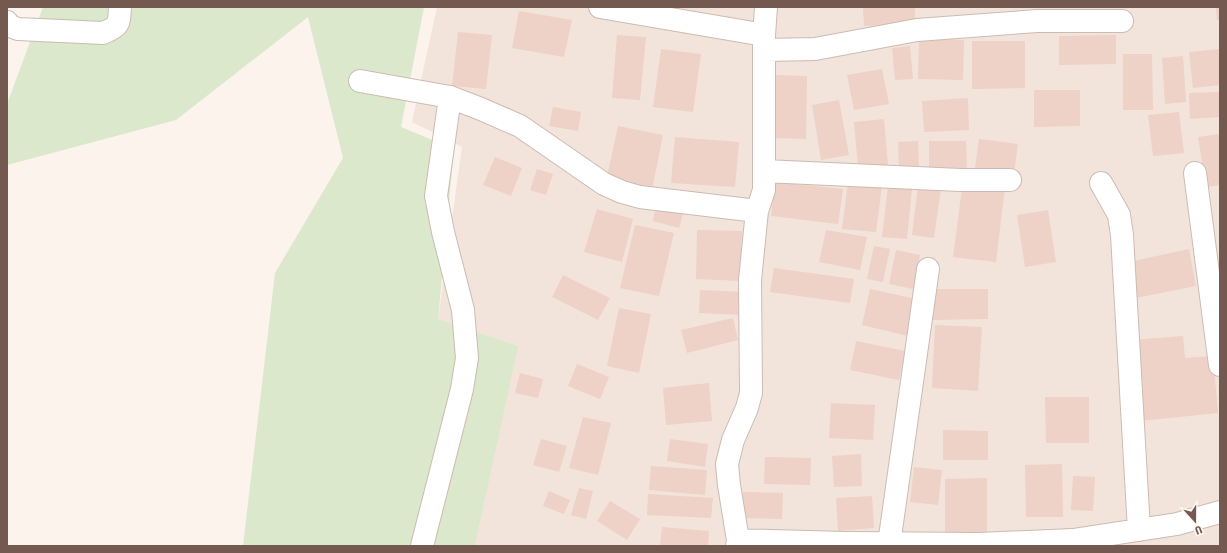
<svg xmlns="http://www.w3.org/2000/svg" width="1227" height="553" viewBox="0 0 1227 553" font-family="'Fira Sans Condensed',sans-serif">
<style>
.residential{fill:#f2e4db}
.green{fill:#dbe8cb}
.building{fill:#eed1c7}
.lines{fill:none;stroke-linecap:round;stroke-linejoin:round}
.street-casing{stroke:#ccbbb3;stroke-width:24}
.street{stroke:#fff;stroke-width:22}
</style>
<rect width="100%" height="100%" fill="#fbf3ec"/>
<path class="residential" d="M 437,7 L 1220,7 L 1220,546 L 475,546 L 517,346 L 438,319 L 462,147 L 412,122 Z"/>
<path class="green" d="M 43,7 L 424,7 L 401,127 L 454,149 L 438,319 L 518,346 L 475,546 L 243,546 L 275,273 L 343,158 L 308,17 L 176,120 L 7,165 L 7,104 Z"/>
<path class="building" d="M 863,7 L 915,7 L 915,23 L 864,26 Z
M 1216,7 L 1220,7 L 1220,20 L 1217,20 Z
M 519,11 L 572,20 L 564,57 L 512,48 Z
M 458,32 L 492,35 L 486,89 L 452,86 Z
M 617,35 L 646,37 L 640,100 L 612,98 Z
M 1116,35 L 1116,64 L 1059,65 L 1059,36 Z
M 919,39 L 964,40 L 963,80 L 918,79 Z
M 972,41 L 1025,41 L 1025,88 L 972,89 Z
M 910,46 L 913,79 L 895,80 L 892,48 Z
M 661,49 L 701,54 L 693,112 L 653,107 Z
M 1220,49 L 1220,85 L 1193,88 L 1189,52 Z
M 1123,54 L 1152,54 L 1153,110 L 1123,110 Z
M 1183,56 L 1186,102 L 1165,104 L 1162,58 Z
M 882,69 L 889,104 L 854,110 L 847,75 Z
M 774,75 L 807,76 L 806,139 L 774,138 Z
M 1034,90 L 1080,90 L 1080,126 L 1034,127 Z
M 1220,92 L 1220,117 L 1190,119 L 1189,93 Z
M 968,98 L 969,130 L 924,132 L 922,101 Z
M 839,100 L 849,155 L 821,160 L 812,105 Z
M 553,107 L 581,112 L 578,131 L 549,126 Z
M 1179,112 L 1184,153 L 1153,156 L 1148,115 Z
M 884,119 L 888,165 L 858,167 L 854,122 Z
M 618,126 L 663,135 L 652,190 L 606,181 Z
M 1220,134 L 1220,185 L 1206,187 L 1198,137 Z
M 675,137 L 739,142 L 735,187 L 671,183 Z
M 979,139 L 1018,144 L 1014,173 L 975,168 Z
M 918,141 L 919,170 L 899,171 L 898,142 Z
M 929,141 L 966,141 L 967,171 L 929,171 Z
M 495,157 L 522,168 L 511,196 L 483,185 Z
M 537,169 L 553,174 L 546,195 L 530,190 Z
M 963,181 L 1005,187 L 996,262 L 953,257 Z
M 775,182 L 843,189 L 838,224 L 771,216 Z
M 848,182 L 882,186 L 876,232 L 842,229 Z
M 918,185 L 941,188 L 934,238 L 912,235 Z
M 888,186 L 912,189 L 907,239 L 882,237 Z
M 656,205 L 684,211 L 679,228 L 653,221 Z
M 597,209 L 633,219 L 622,262 L 584,252 Z
M 1048,210 L 1056,262 L 1025,267 L 1017,215 Z
M 635,225 L 674,233 L 659,296 L 620,288 Z
M 697,230 L 742,231 L 740,281 L 696,279 Z
M 826,230 L 867,237 L 860,270 L 819,262 Z
M 874,246 L 890,249 L 883,282 L 867,279 Z
M 1189,249 L 1196,286 L 1131,299 L 1124,263 Z
M 896,250 L 920,255 L 913,289 L 889,284 Z
M 774,268 L 854,279 L 850,303 L 770,292 Z
M 563,275 L 610,298 L 598,320 L 552,297 Z
M 870,289 L 916,299 L 908,336 L 862,325 Z
M 931,289 L 988,289 L 988,319 L 931,320 Z
M 700,290 L 744,292 L 743,315 L 699,313 Z
M 619,308 L 651,314 L 639,373 L 607,366 Z
M 733,318 L 738,340 L 687,353 L 681,330 Z
M 935,325 L 982,327 L 978,391 L 932,388 Z
M 1183,336 L 1185,358 L 1213,356 L 1218,413 L 1140,421 L 1132,340 Z
M 856,341 L 905,351 L 899,380 L 850,370 Z
M 577,364 L 609,377 L 600,399 L 568,386 Z
M 520,373 L 543,379 L 538,398 L 515,393 Z
M 709,383 L 712,421 L 666,425 L 663,388 Z
M 1045,397 L 1089,397 L 1089,443 L 1046,443 Z
M 831,403 L 875,405 L 873,440 L 829,438 Z
M 583,417 L 611,423 L 598,475 L 569,468 Z
M 943,430 L 988,431 L 988,460 L 943,460 Z
M 541,439 L 567,446 L 559,472 L 533,465 Z
M 670,439 L 708,444 L 705,467 L 667,461 Z
M 861,454 L 862,486 L 834,487 L 832,456 Z
M 765,457 L 811,458 L 810,485 L 764,484 Z
M 1062,464 L 1063,517 L 1026,517 L 1025,465 Z
M 651,466 L 707,470 L 705,495 L 649,490 Z
M 914,467 L 942,470 L 938,505 L 910,502 Z
M 1073,476 L 1095,477 L 1093,511 L 1071,510 Z
M 987,478 L 987,532 L 945,532 L 945,479 Z
M 579,488 L 593,491 L 586,519 L 571,515 Z
M 549,491 L 570,500 L 564,514 L 543,506 Z
M 743,492 L 783,493 L 782,519 L 742,518 Z
M 648,494 L 713,498 L 711,518 L 647,515 Z
M 872,496 L 874,528 L 838,531 L 836,498 Z
M 610,501 L 640,519 L 627,540 L 597,521 Z
M 662,527 L 709,531 L 708,546 L 660,546 Z"/>
<g class="lines">
<g class="street-casing">
<path id="street" d="M 600,7 L 764,35
M 7,22 L 10,26 L 18,29 L 103,33 C 120,26 119,24 120,7
M 764,50 L 815,49 L 917,30 L 1037,21 L 1122,21
M 360,81 L 450,97
M 764,171 L 960,180 L 1010,180
M 1195,173 L 1220,365
M 1101,183 L 1119,215 L 1122,235 L 1139,530
M 738,540 L 844,543 L 979,544 L 1073,540 L 1177,524 L 1220,512
M 889,544 L 928,269
M 422,546 L 462,389 L 467,358 L 463,310 L 443,232 L 436,196 L 450,97 L 481,109 L 520,126 L 604,184 L 622,192 L 640,197 L 757,211
M 737,546 L 738,540 L 729,485 L 727,464 L 733,440 L 747,408 L 751,393 L 750,280 L 757,211 L 764,190 L 764,35 L 766,7"/>
</g>
<use href="#street" class="street"/>
</g>
<rect width="1227" height="553" fill="none" stroke="#745951" stroke-width="16"/>
<g transform="translate(1195 521) rotate(159)" stroke="#fef8f3" stroke-width="3" paint-order="stroke">
<path d="M0-3L7 15L0 10L-7 15Z" fill="#745951"/>
<text y="-6" font-size="11" font-weight="bold" text-anchor="middle" fill="#745951">U</text>
</g>
</svg>
